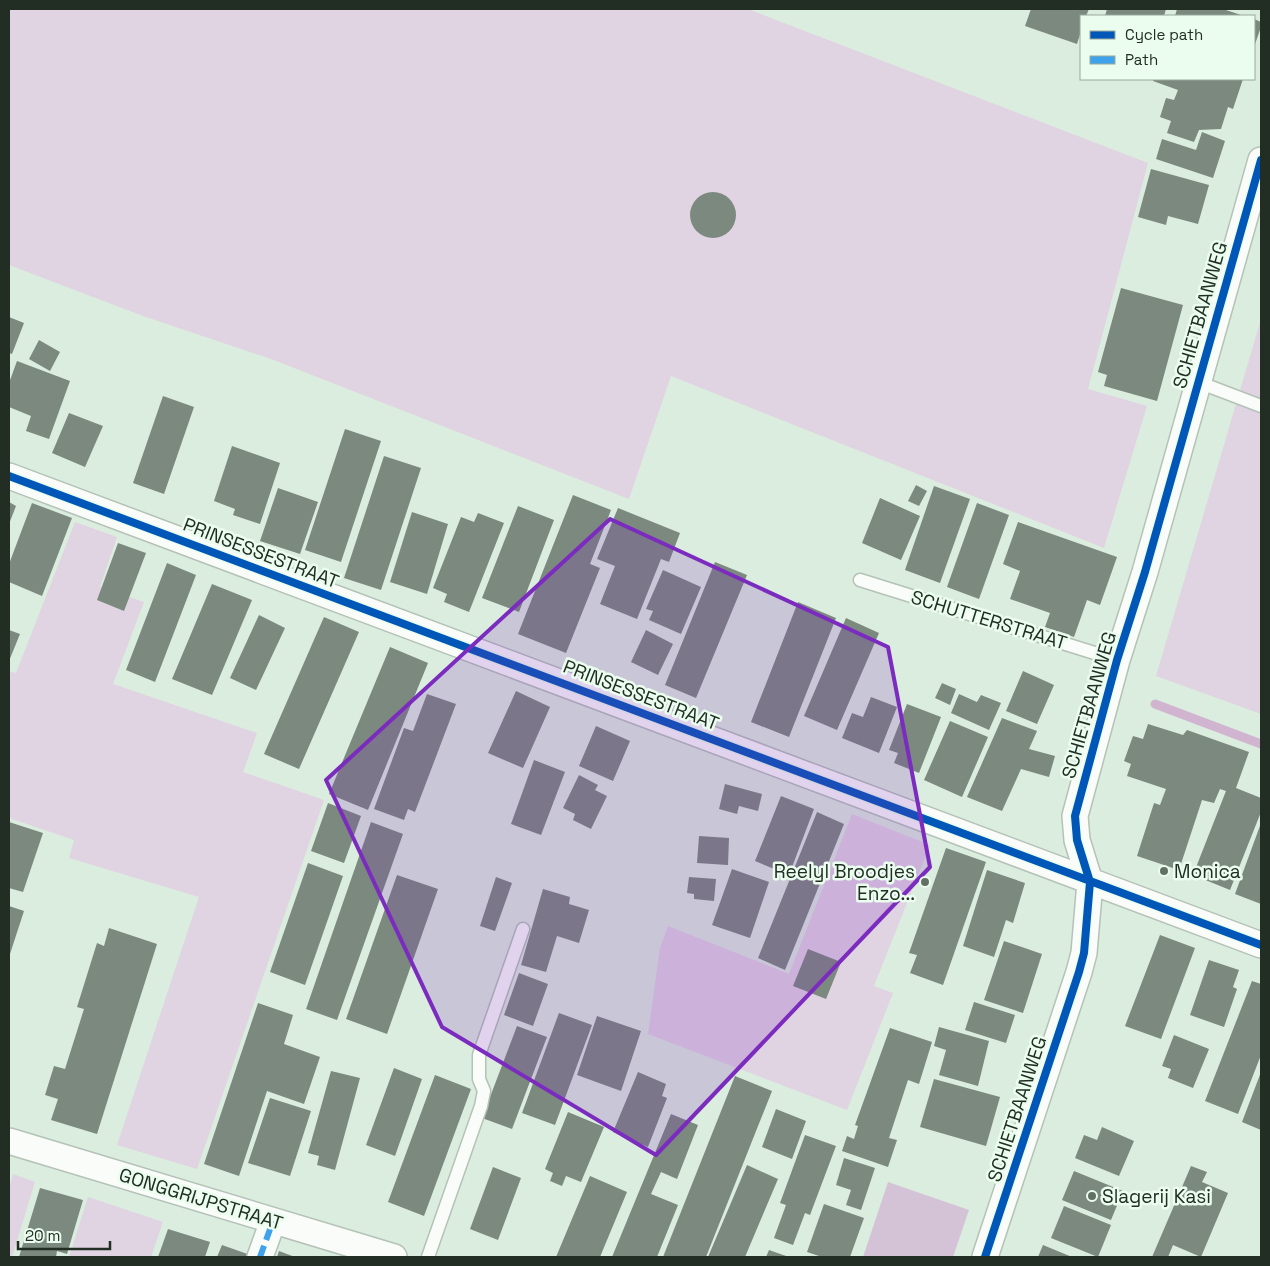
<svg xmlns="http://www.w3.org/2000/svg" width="1270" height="1266" viewBox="0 0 1270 1266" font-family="'Space Grotesk',sans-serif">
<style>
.green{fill:#e0d3e2}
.forest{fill:#d4c3d6}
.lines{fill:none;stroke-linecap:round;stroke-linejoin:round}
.stream{stroke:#d0b4d0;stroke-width:9}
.building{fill:#7b897e}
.service-casing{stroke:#b4c2b7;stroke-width:15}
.minor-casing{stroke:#b4c2b7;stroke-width:28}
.service{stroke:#fafcfa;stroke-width:12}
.minor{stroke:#fafcfa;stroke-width:25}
.quiet{stroke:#3ea3eb;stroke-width:6;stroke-dasharray:12 6;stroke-linecap:butt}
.cycleway-casing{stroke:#eafdee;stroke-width:11}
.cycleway{stroke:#0057b8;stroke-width:8}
.marked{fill:#7b2cbf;fill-opacity:0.2;stroke:#7b2cbf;stroke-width:4;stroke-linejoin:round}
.poi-dot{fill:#637165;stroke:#eafdee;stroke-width:2}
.labels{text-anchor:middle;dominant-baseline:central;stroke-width:5;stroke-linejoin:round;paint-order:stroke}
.street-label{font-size:19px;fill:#222e24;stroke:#eafdee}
.poi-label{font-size:19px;fill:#222e24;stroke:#eafdee;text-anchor:start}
</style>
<rect width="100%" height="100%" fill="#dbedde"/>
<path class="green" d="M 9,9 L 748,9 L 1148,163 L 1088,389 L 1147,406 L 1104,548 L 671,376 L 629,499 L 271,359 L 143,316 L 9,265 Z
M 1261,319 L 1261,714 L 1156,676 Z
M 75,522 L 117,537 L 100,587 L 144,602 L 113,684 L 257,733 L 243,772 L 324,800 L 197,1169 L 117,1145 L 199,897 L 69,858 L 74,840 L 9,818 L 9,671 L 16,673 Z
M 852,814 L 930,845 L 874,986 L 893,993 L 847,1110 L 648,1034 L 660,948 L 668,926 L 789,974 Z
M 13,1174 L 35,1182 L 12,1257 L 9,1257 L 9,1188 Z
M 88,1197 L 163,1222 L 151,1257 L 69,1257 Z"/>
<path class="forest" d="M 888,1182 L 969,1210 L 953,1257 L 863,1257 Z"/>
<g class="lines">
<path class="stream" d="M 1155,704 L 1261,744"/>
</g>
<path class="building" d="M 1031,9 L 1089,9 L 1086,16 L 1081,16 L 1081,31 L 1077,44 L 1025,26 Z
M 1107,9 L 1166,9 L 1164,16 L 1105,16 Z
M 1177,9 L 1223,9 L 1244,16 L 1175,16 Z
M 1254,19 L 1261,22 L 1261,27 L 1254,47 Z
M 1153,79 L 1243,79 L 1233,109 L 1228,107 L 1221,129 L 1199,130 L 1194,142 L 1167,133 L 1171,121 L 1160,117 L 1166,98 L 1174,100 L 1178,90 L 1153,81 Z
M 1202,132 L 1225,141 L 1213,178 L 1156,159 L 1162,139 L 1196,150 Z
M 1151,169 L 1209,185 L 1198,224 L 1168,216 L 1166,225 L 1138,217 Z
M690 215a23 23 0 1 1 46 0a23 23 0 1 1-46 0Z
M 1121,288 L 1183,305 L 1157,401 L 1104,386 L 1107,375 L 1098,372 Z
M 9,317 L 24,323 L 12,354 L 9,353 Z
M 39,340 L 60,352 L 50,371 L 29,359 Z
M 17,361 L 70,381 L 49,439 L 26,431 L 31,416 L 9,407 L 9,383 Z
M 163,396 L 194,407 L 164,494 L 133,483 Z
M 69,413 L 103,426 L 85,467 L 52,453 Z
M 345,429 L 381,441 L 341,562 L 305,550 Z
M 232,446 L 280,463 L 260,524 L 233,515 L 235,509 L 214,501 Z
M 384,456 L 421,468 L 381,590 L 344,578 Z
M 916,485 L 927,491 L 919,506 L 908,501 Z
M 934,486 L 970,499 L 940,583 L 905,570 Z
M 278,488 L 318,502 L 300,554 L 260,541 Z
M 573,495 L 611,510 L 590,564 L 600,568 L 566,653 L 518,634 Z
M 880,498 L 920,516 L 901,560 L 862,543 Z
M 9,502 L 16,506 L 9,524 Z
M 32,503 L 72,518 L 42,596 L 9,582 L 9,564 Z
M 977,503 L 1009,515 L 979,599 L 947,587 Z
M 518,506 L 554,520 L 519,612 L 482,598 Z
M 618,508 L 680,533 L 669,562 L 661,559 L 637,619 L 600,604 L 615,566 L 597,559 Z
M 412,512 L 448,524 L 427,594 L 390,582 Z
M 478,513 L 504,523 L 469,612 L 444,602 L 447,594 L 433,588 L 461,517 L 474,522 Z
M 1018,522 L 1117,557 L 1100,605 L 1087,600 L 1074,637 L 1045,627 L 1050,613 L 1010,599 L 1020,571 L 1003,564 Z
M 118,543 L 146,553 L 124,611 L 97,600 Z
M 715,562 L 747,575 L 696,698 L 665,685 Z
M 167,563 L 196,575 L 155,682 L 126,670 Z
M 663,570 L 701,587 L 681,634 L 649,620 L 653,611 L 646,609 Z
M 212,584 L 252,600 L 212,695 L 172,679 Z
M 798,602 L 836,618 L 789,737 L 751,722 Z
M 259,615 L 285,628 L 256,690 L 230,678 Z
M 324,617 L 359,632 L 299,769 L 264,754 Z
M 846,618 L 879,633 L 837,730 L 804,716 Z
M 9,630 L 20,634 L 9,661 Z
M 646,630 L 673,644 L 658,675 L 631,662 Z
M 390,647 L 428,663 L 368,810 L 329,794 Z
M 1023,671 L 1054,685 L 1037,724 L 1006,711 Z
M 942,683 L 956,689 L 950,705 L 935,698 Z
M 516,691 L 550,707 L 523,768 L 488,753 Z
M 427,694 L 456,704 L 415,812 L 408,809 L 404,820 L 374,809 L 404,728 L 413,731 Z
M 959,694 L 977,702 L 981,695 L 1001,703 L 989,730 L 951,713 Z
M 871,697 L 897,707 L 879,753 L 842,738 L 852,713 L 863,717 Z
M 907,704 L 941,717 L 919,773 L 894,763 L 898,753 L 889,750 Z
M 1002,718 L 1037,731 L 1029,749 L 1055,756 L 1049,777 L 1021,769 L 1002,811 L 967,797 Z
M 950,721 L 988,737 L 962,797 L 924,780 Z
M 1148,724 L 1183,735 L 1187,730 L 1249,752 L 1236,788 L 1261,798 L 1261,812 L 1230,890 L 1193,875 L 1226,791 L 1220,789 L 1214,803 L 1202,800 L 1179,870 L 1137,856 L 1154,803 L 1160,805 L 1166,789 L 1127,776 L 1131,764 L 1124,761 L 1133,736 L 1143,739 Z
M 596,726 L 630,741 L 613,781 L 579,766 Z
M 534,760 L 565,772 L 541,835 L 511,824 Z
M 579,775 L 598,785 L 595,790 L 607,796 L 591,829 L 573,820 L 575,814 L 563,808 Z
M 725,784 L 762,794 L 758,811 L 739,806 L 737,814 L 719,809 Z
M 781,796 L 814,809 L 789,875 L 755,861 Z
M 328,803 L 361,816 L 344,863 L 311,851 Z
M 817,812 L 844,824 L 785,970 L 758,958 Z
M 9,822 L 43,833 L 23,892 L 9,888 Z
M 371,822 L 403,834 L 337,1020 L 306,1009 Z
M 1261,823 L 1261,904 L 1235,894 Z
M 699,836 L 729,838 L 728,865 L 697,863 Z
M 946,848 L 986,862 L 943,985 L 910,973 L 917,955 L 909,953 Z
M 308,863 L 343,876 L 305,985 L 270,972 Z
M 732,869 L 769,882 L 750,938 L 712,925 Z
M 987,870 L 1025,883 L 1013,923 L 1006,920 L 994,957 L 963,946 Z
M 397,875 L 438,889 L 387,1034 L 346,1019 Z
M 496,877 L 512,883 L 495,931 L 480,926 Z
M 689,877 L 716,879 L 714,901 L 694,899 L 694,894 L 687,893 Z
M 543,889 L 570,897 L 569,904 L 589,910 L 579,943 L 557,936 L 546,972 L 521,965 Z
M 9,906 L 24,911 L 9,957 Z
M 109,928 L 157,944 L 97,1134 L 51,1120 L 58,1099 L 45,1095 L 54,1066 L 65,1069 L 84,1009 L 77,1007 L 97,943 L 104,946 Z
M 1160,935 L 1195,948 L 1161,1039 L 1125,1026 Z
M 1004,941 L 1042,954 L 1023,1013 L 984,1000 Z
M 808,949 L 841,962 L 826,999 L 793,986 Z
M 1209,960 L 1239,970 L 1233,987 L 1237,989 L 1224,1027 L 1190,1015 Z
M 519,973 L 548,984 L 533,1026 L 504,1015 Z
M 1252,981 L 1261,984 L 1261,1055 L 1238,1114 L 1205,1101 Z
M 974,1002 L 1015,1015 L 1006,1043 L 965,1030 Z
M 258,1003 L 293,1015 L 284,1044 L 320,1057 L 304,1104 L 267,1091 L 239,1176 L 204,1164 Z
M 559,1013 L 592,1025 L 555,1125 L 522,1113 Z
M 597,1016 L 641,1031 L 621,1091 L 577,1075 Z
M 517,1026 L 547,1037 L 512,1129 L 482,1118 Z
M 939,1027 L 989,1041 L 978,1086 L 939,1075 L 946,1050 L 934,1046 Z
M 890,1028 L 932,1042 L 919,1084 L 908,1080 L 889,1138 L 897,1140 L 888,1167 L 842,1151 L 847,1136 L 854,1139 L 858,1126 L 855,1125 Z
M 1174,1035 L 1209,1049 L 1193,1088 L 1168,1078 L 1171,1069 L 1162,1066 Z
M 394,1068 L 422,1079 L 395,1156 L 366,1145 Z
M 331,1071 L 360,1078 L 335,1170 L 317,1165 L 319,1156 L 308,1153 Z
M 638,1072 L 666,1084 L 662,1096 L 667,1098 L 648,1147 L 613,1132 Z
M 1261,1072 L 1261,1130 L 1242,1122 Z
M 435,1075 L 471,1089 L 424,1216 L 388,1202 Z
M 735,1076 L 772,1091 L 706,1257 L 663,1257 Z
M 934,1079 L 1000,1097 L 986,1146 L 920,1127 Z
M 270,1098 L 311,1111 L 290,1176 L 248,1163 Z
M 776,1109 L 806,1121 L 792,1159 L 762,1147 Z
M 568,1112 L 604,1127 L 581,1182 L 566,1176 L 562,1186 L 550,1181 L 553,1173 L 545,1169 Z
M 671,1114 L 698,1125 L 677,1179 L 661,1172 L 651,1194 L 678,1205 L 657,1257 L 612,1257 Z
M 1102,1127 L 1134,1141 L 1119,1176 L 1075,1158 L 1084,1135 L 1097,1140 Z
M 805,1135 L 836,1146 L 810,1215 L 805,1213 L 793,1245 L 774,1238 L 786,1205 L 780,1203 Z
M 844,1158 L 875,1168 L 861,1210 L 846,1205 L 851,1190 L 836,1185 Z
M 747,1165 L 778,1179 L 745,1257 L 708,1257 Z
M 1191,1166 L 1207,1172 L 1202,1182 L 1228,1193 L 1201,1257 L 1173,1245 L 1168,1257 L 1152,1257 Z
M 493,1167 L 521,1178 L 498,1240 L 470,1229 Z
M 1074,1171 L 1123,1191 L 1111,1220 L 1062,1200 Z
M 590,1176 L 627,1192 L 600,1257 L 556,1257 Z
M 40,1188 L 83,1200 L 67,1254 L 57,1251 L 56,1257 L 19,1257 Z
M 824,1204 L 864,1218 L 850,1257 L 822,1257 L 807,1252 Z
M 1064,1206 L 1111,1225 L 1098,1257 L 1051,1238 Z
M 168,1229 L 210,1242 L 205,1257 L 158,1257 Z
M 222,1245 L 256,1257 L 217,1257 Z
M 1043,1245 L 1072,1257 L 1038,1257 Z
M 769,1250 L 789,1257 L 766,1257 Z
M 279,1251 L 295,1257 L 277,1257 Z"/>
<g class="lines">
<g class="service-casing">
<path id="service" d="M 1198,382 L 1261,406
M 860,580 L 1117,660
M 428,1257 L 481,1106 L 484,1091 L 479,1079 L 479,1055 L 523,929"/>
</g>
<g class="minor-casing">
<path id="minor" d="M 9,476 L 1261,945
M 9,1141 L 394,1257
M 260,1257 L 273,1221
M 985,1257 L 1079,972 L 1084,953 L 1090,882 L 1077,840 L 1075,816 L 1117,660 L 1145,572 L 1261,160"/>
</g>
<use href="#service" class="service"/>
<use href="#minor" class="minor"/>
<path class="quiet" d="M 260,1257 L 273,1221"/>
<g class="cycleway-casing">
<path id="cycleway" d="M 9,476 L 1261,945
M 985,1257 L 1079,972 L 1084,953 L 1090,882 L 1077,840 L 1075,816 L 1117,660 L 1145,572 L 1261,160"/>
</g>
<use href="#cycleway" class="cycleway"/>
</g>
<path class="marked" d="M 610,519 L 888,647 L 930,867 L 656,1155 L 442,1027 L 326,780 Z"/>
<g class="poi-dot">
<circle cx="1164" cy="871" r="5"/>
<circle cx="925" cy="882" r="5"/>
<circle cx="1092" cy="1196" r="5"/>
</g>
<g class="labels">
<g class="street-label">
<text transform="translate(1200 315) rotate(-74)">SCHIETBAANWEG</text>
<text transform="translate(261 553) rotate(21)">PRINSESSESTRAAT</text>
<text transform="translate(989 620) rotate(17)">SCHUTTERSTRAAT</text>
<text transform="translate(641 695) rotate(21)">PRINSESSESTRAAT</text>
<text transform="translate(1089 705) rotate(-74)">SCHIETBAANWEG</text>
<text transform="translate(1017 1109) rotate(-72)">SCHIETBAANWEG</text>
<text transform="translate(201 1199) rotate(17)">GONGGRIJPSTRAAT</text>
</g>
<g class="poi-label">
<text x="915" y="871" text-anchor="end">Reelyl Broodjes<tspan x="915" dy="22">Enzo...</tspan></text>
<text x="1174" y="871">Monica</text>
<text x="1102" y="1196">Slagerij Kasi</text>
</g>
</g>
<rect width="1270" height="1266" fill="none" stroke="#222e24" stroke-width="20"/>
<rect x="1080" y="15" width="175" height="65" fill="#eafdee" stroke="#9aaa9d"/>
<rect x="1090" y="31" width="25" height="8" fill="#0057b8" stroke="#9aaa9d"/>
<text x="1125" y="40" font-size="15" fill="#222e24">Cycle path</text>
<rect x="1090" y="56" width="25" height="8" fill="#3ea3eb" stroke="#9aaa9d"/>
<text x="1125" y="65" font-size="15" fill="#222e24">Path</text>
<path d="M18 1241v8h92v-8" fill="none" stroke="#222e24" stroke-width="2.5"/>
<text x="25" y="1241" font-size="15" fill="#222e24" stroke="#eafdee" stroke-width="4" paint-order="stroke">20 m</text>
</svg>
